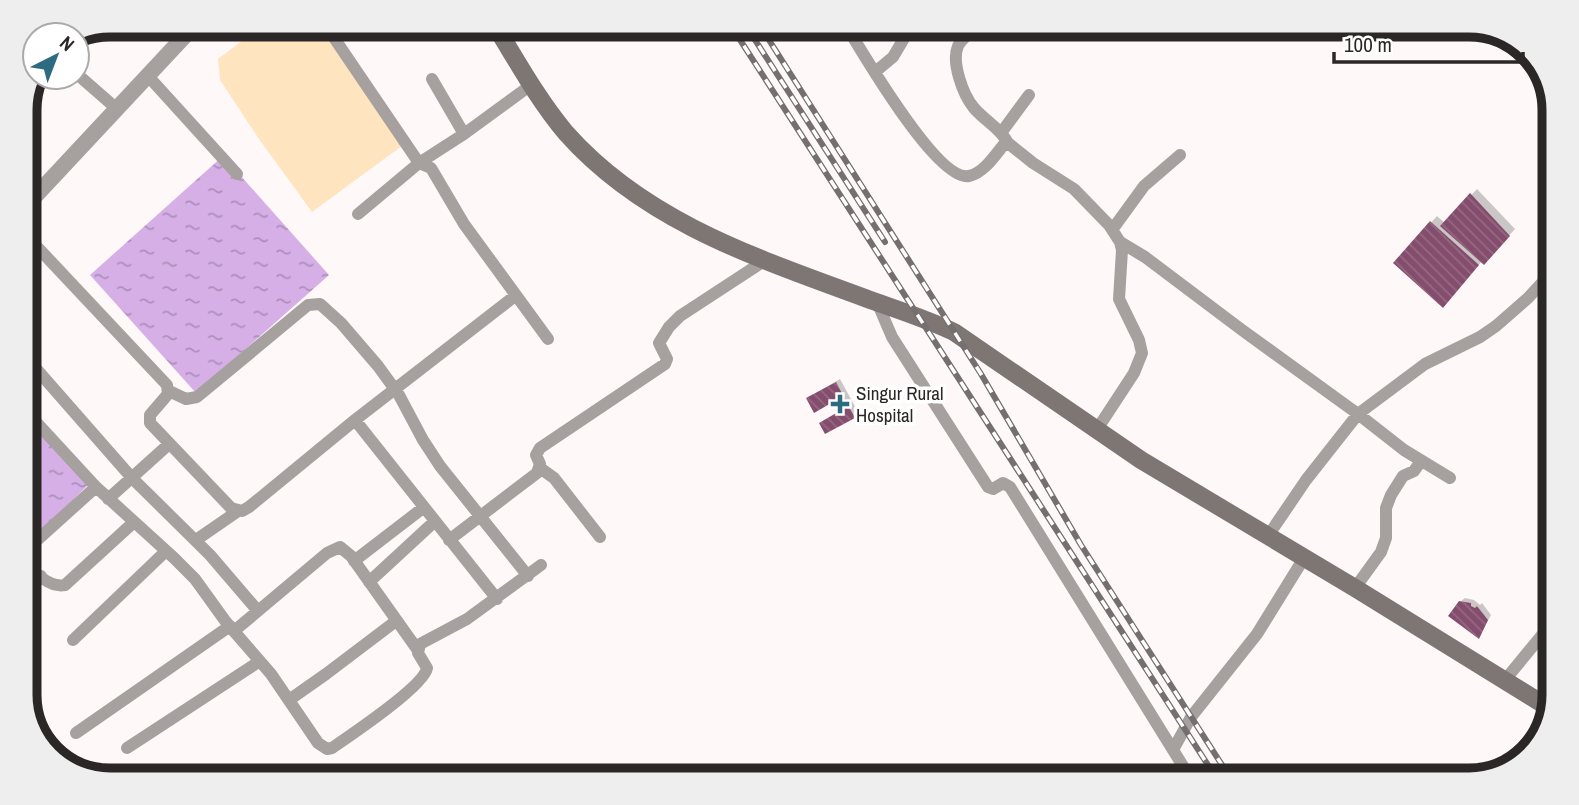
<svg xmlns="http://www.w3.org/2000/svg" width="1579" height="805" viewBox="0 0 1579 805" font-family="'Archivo Narrow',sans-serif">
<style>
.green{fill:#fee4bf}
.water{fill:url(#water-ripples)}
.shadow{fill:#0003}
.building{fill:url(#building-back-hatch)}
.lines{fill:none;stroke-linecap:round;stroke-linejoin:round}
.minor{stroke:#a6a19e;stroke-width:12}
.tertiary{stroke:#a6a19e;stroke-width:16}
.secondary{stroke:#7e7673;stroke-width:18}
.rail-casing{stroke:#756f6f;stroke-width:6}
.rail{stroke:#fff;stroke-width:3.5;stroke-dasharray:10;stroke-linecap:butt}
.poi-dot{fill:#2d6b81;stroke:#fff;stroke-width:2.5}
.labels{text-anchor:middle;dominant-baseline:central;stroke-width:7;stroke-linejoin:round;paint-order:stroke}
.poi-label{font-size:19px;fill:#2c2727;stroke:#fff;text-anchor:start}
.rim{fill:none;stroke:#2c2727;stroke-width:9}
</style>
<defs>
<pattern id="water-ripples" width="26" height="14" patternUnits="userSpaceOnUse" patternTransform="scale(1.75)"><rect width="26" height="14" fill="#d5afe6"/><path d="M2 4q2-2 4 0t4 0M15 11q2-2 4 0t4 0" fill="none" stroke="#ad8eba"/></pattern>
<pattern id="building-back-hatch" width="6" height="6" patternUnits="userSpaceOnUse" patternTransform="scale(1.75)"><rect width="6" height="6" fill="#854d6d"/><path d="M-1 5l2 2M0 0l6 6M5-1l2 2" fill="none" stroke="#946981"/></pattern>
</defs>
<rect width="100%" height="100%" fill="#fef8f8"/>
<path class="green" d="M 263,25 L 326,26 L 410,140 L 312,212 L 259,139 L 220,80 L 218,59 Z"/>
<path class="water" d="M 223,156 L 329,275 L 196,393 L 90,275 Z
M 25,419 L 89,484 L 25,548 Z"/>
<path class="shadow" d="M 1477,189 L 1515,229 L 1484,263 L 1482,261 L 1448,300 L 1395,263 L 1437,216 L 1445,223 Z
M 840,379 L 858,412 L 854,416 L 821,423 L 840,411 L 834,400 L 808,398 Z
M 1465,598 L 1474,600 L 1480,605 L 1482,603 L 1491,615 L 1479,637 L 1460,602 Z"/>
<path class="building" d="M 1470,193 L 1510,236 L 1484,265 L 1440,226 Z
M 1430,221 L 1479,265 L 1443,308 L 1393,263 Z
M 836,382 L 855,418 L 825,434 L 819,423 L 838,412 L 833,402 L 814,413 L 806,398 Z
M 1459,601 L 1471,603 L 1471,606 L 1475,608 L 1477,606 L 1488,620 L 1479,639 L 1448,616 Z"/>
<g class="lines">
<path class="minor" d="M 326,26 L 419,163 L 431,168 L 464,224 L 548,339
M 848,29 C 864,55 938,182 969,176 C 984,173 996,154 1005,143 L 1008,143 L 1033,163 L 1074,189 L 1109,225 L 1120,242 L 1122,250 L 1119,299 L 1139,340 L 1142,353 L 1134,373 L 1096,431
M 973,30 C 968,35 961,39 958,46 C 951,62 963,95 974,108 C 985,121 1000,128 1008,143
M 875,72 L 893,57 L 909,30
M 77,74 L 117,109
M 148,76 L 237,174
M 432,79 L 464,134
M 1001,133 L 1029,95
M 358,214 L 419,163 L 464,134 L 531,85
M 1112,230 L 1144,186 L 1180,155
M 25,234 L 167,385 L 168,394 L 150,415 L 150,423 L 231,508 L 242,511 L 249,507 L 355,420 L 515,296
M 1120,242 L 1145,257 L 1242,330 L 1358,414 L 1404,450 L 1450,478
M 877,302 L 892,337 L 988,487 L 993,489 L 1003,483 L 1010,487 L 1191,779
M 25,356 L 132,478 L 210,555 L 258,611
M 169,391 L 186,399 L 197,397 L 308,305 L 320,304 L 341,323 L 378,366 L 399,395 L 423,440 L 440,466 L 528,576
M 25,410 L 96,487 L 174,558 L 195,579 L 226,622 L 271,674 L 318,743 L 327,749 L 332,748 C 351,735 424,686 427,668 L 418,653 L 420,644 L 467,619 L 541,565
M 355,420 L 497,599
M 540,468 L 554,478 L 600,537
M 108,499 L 168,445
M 1268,536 L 1306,480 L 1358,414 L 1425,364 L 1480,337 L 1496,326 L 1528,298 L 1552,272
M 196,540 L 238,511
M 449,540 L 537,473 L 540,464 L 536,455 L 540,448 L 665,364 L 667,359 L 659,343 L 669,327 L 680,316 L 764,261
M 25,551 L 96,487
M 25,560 C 34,572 49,588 65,585 L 134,522
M 354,561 L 423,508
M 369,582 L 434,522
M 1355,588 L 1381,552 L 1386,538 L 1386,508 L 1391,495 L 1403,476 L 1414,471 L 1421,461
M 25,591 L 41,576
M 234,631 L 327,553 L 340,547 L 351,556 L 417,649
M 73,640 L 166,551
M 1505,680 L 1547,629
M 289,700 L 326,674 L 396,621
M 76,733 L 230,626
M 127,748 L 260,661
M 1173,750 L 1191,717 L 1257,634 L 1304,558"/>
<path class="tertiary" d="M 25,207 L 195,25"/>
<path class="secondary" d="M 496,27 C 518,63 539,101 566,133 C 645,222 757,258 865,298 C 895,309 925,318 954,332 L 1141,460 L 1355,588 L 1546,706"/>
<g class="rail-casing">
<path id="rail" d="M 733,29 L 1217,779
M 748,29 L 885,242
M 762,29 L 981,374 L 1081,545 L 1231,779"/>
</g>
<use href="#rail" class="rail"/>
</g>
<path class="poi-dot" d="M836.5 393.5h7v7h7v7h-7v7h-7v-7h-7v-7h7z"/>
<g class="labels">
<g class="poi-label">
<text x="856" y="393">Singur Rural<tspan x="856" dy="22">Hospital</tspan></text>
</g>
</g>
<path d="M0 0H1579V805H0ZM110 37H1469A73 73 0 0 1 1542 110V695A73 73 0 0 1 1469 768H110A73 73 0 0 1 37 695V110A73 73 0 0 1 110 37Z" fill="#eee" fill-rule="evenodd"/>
<path class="rim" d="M110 37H1469A73 73 0 0 1 1542 110V695A73 73 0 0 1 1469 768H110A73 73 0 0 1 37 695V110A73 73 0 0 1 110 37Z"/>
<g transform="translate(56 56) rotate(42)"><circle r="33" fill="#ffffff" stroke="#aba9a9" stroke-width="2"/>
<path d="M0-5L12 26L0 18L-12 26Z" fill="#2d6b81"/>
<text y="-10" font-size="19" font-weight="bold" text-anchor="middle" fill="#2c2727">N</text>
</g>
<path d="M1334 52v10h189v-10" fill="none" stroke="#2c2727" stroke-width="3.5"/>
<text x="1344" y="52" font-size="21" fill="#2c2727" stroke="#ffffff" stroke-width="5" paint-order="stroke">100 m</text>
</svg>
